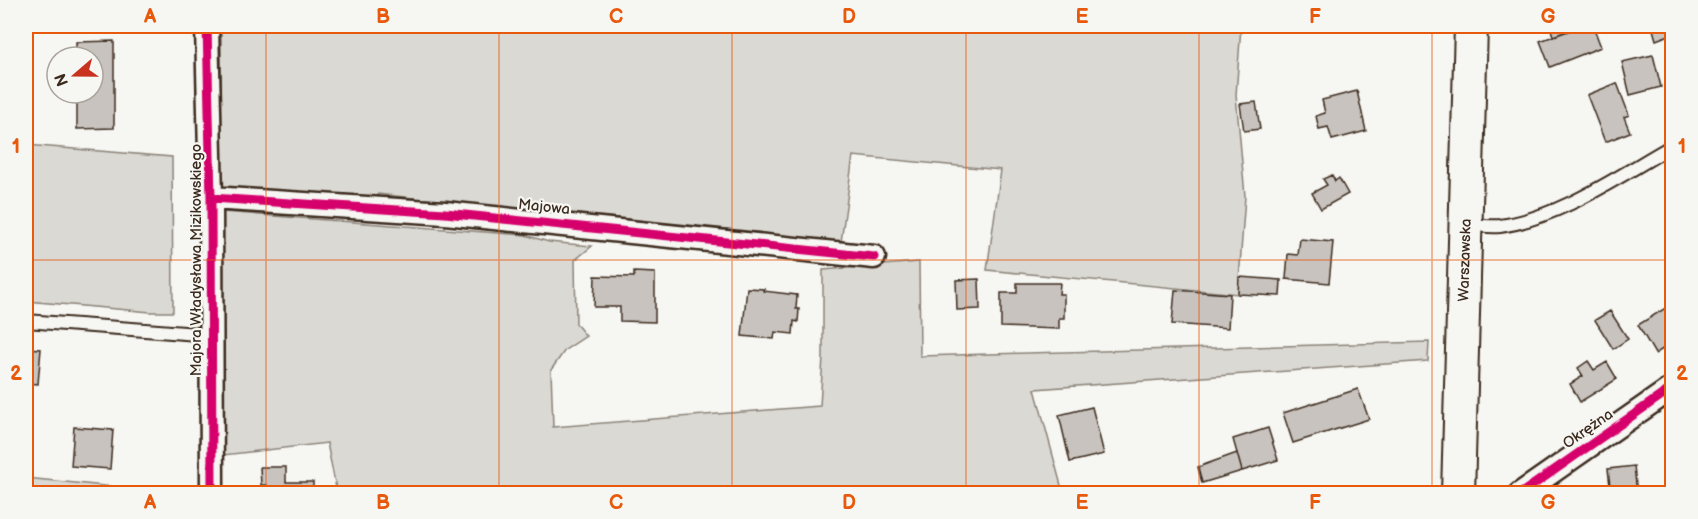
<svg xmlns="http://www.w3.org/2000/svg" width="1698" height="519" viewBox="0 0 1698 519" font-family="'Balsamiq Sans',sans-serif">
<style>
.green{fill:#dad9d3;stroke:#8a8278;stroke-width:1.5}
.building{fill:#c8c3be;stroke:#3b2a1e;stroke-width:1.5}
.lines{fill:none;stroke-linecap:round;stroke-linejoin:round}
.lane-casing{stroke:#3b2a1e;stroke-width:16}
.street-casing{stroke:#3b2a1e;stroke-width:27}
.secondary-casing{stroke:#3b2a1e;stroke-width:36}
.lane{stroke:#f6f6f2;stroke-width:12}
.street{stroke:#f6f6f2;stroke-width:22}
.secondary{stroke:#f6f6f2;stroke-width:32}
.cycleway-casing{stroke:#f6f6f2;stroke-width:13}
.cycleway{stroke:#d6006c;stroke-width:9}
.grid{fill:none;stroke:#e8590c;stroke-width:1.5;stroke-opacity:0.55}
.labels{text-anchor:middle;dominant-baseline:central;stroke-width:4.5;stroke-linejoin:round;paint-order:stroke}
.street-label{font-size:15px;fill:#3b2a1e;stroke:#f6f6f2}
.neatline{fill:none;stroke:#e8590c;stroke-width:2}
.grid-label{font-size:20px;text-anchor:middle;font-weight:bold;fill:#e8590c}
</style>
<rect width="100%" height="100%" fill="#f6f6f2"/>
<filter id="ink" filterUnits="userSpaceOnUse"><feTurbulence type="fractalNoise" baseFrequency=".0167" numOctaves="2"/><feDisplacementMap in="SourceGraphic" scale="12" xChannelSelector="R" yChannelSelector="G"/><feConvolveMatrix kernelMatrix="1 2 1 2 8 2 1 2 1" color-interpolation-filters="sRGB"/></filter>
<g filter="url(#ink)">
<path class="green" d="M 221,26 L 1241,26 L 1236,95 L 1245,196 L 1238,294 L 987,270 L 1001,170 L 853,156 L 841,242 L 527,211 L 378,194 L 372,201 L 222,194 Z
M 26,145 L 172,157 L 173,312 L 151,312 L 26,301 Z
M 222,212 L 525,235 L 549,242 L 592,246 L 575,260 L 576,324 L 586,336 L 565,350 L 551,370 L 553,427 L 820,406 L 823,357 L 823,270 L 919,262 L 920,356 L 1429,342 L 1428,361 L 1035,389 L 1063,493 L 337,493 L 327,443 L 223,455 Z
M 26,478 L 174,493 L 26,493 Z"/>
<path class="building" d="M 1302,26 L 1327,26 L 1302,29 Z
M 1550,26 L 1582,26 L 1553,36 Z
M 1582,26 L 1593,26 L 1601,47 L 1550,67 L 1540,41 Z
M 1652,26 L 1672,26 L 1672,34 L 1656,40 Z
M 114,41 L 114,128 L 77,129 L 77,93 L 93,93 L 93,57 L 76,57 L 76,42 Z
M 1653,55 L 1661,87 L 1630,95 L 1622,62 Z
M 1617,83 L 1629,115 L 1624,117 L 1630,132 L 1605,142 L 1587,95 Z
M 1357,91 L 1366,131 L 1332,140 L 1328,127 L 1319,129 L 1316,116 L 1325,113 L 1322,100 Z
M 1256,102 L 1260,129 L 1244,131 L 1240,104 Z
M 1332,175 L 1335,181 L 1339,178 L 1348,194 L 1321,209 L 1312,193 L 1327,185 L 1323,179 Z
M 1300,239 L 1333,242 L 1329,283 L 1286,279 L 1288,254 L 1298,255 Z
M 634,272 L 655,273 L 655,322 L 620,321 L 620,307 L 594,307 L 595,276 L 634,277 Z
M 1239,277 L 1281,280 L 1280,296 L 1238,294 Z
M 979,279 L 980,309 L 957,310 L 956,280 Z
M 1017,283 L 1060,283 L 1059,294 L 1064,294 L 1064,318 L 1059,318 L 1059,329 L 1001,327 L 1001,293 L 1017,293 Z
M 747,288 L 764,289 L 763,291 L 797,295 L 796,309 L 799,309 L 798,322 L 794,321 L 793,334 L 775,332 L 774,339 L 742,336 Z
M 1175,290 L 1230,294 L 1228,328 L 1172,324 Z
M 1672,304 L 1672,343 L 1655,354 L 1638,325 Z
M 1610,311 L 1628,339 L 1613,349 L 1595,320 Z
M 26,348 L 41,349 L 38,384 L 26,383 Z
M 1588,361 L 1594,370 L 1607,362 L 1617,379 L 1580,402 L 1570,384 L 1583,376 L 1578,368 Z
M 1358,389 L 1369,419 L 1293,443 L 1283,413 Z
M 1092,407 L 1104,454 L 1070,462 L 1059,415 Z
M 74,427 L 113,430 L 110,469 L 71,466 Z
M 1268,428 L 1278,460 L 1242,471 L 1233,439 Z
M 1237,453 L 1242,471 L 1202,483 L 1198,467 Z
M 1634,466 L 1637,494 L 1611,494 L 1608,469 Z
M 260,467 L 286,467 L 286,482 L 313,482 L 313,494 L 266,494 L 266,485 L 261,485 Z"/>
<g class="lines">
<g class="lane-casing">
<path id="lane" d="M 1467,225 C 1478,225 1489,227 1500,226 C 1560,218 1620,175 1672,146
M 26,321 L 211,335"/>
</g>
<g class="street-casing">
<path id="street" d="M 207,26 L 211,198 L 212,494
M 211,198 L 445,213 L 874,257
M 1520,494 L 1672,388"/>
</g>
<g class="secondary-casing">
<g id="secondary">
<path id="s1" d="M 1458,494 L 1471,26"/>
</g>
</g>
<use href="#lane" class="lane"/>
<use href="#street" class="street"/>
<use href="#secondary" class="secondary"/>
<g class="cycleway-casing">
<path id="cycleway" d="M 207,26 L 211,198 L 212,494
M 211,198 L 445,213 L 874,257
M 1520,494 L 1672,388"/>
</g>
<use href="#cycleway" class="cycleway"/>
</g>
</g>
<path class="grid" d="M 266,26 L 266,494M 499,26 L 499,494M 732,26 L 732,494M 966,26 L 966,494M 1199,26 L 1199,494M 1432,26 L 1432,494M 26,260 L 1672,260"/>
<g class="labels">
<g class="street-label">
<text transform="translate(544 207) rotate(6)">Majowa</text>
<text transform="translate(196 260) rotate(-90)">Majora Władysława Mizikowskiego</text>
<text stroke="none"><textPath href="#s1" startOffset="234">Warszawska</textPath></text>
<text transform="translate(1588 429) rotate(-35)">Okrężna</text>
</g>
</g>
<rect width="1698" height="519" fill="none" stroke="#f6f6f2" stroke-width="66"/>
<g transform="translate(75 75) rotate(250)"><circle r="28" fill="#f6f6f2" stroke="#aba49d" stroke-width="1.5"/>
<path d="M0-4.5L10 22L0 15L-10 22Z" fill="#c8321e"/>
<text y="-9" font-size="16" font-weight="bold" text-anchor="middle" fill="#3b2a1e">N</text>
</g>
<rect x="33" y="33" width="1632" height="453" class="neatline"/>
<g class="grid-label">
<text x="150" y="23">A</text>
<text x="383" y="23">B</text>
<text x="616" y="23">C</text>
<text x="849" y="23">D</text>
<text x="1082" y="23">E</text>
<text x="1315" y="23">F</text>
<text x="1548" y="23">G</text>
<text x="16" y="153">1</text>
<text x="1682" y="153">1</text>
<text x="16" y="380">2</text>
<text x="1682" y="380">2</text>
<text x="150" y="509">A</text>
<text x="383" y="509">B</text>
<text x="616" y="509">C</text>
<text x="849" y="509">D</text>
<text x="1082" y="509">E</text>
<text x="1315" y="509">F</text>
<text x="1548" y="509">G</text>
</g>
</svg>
